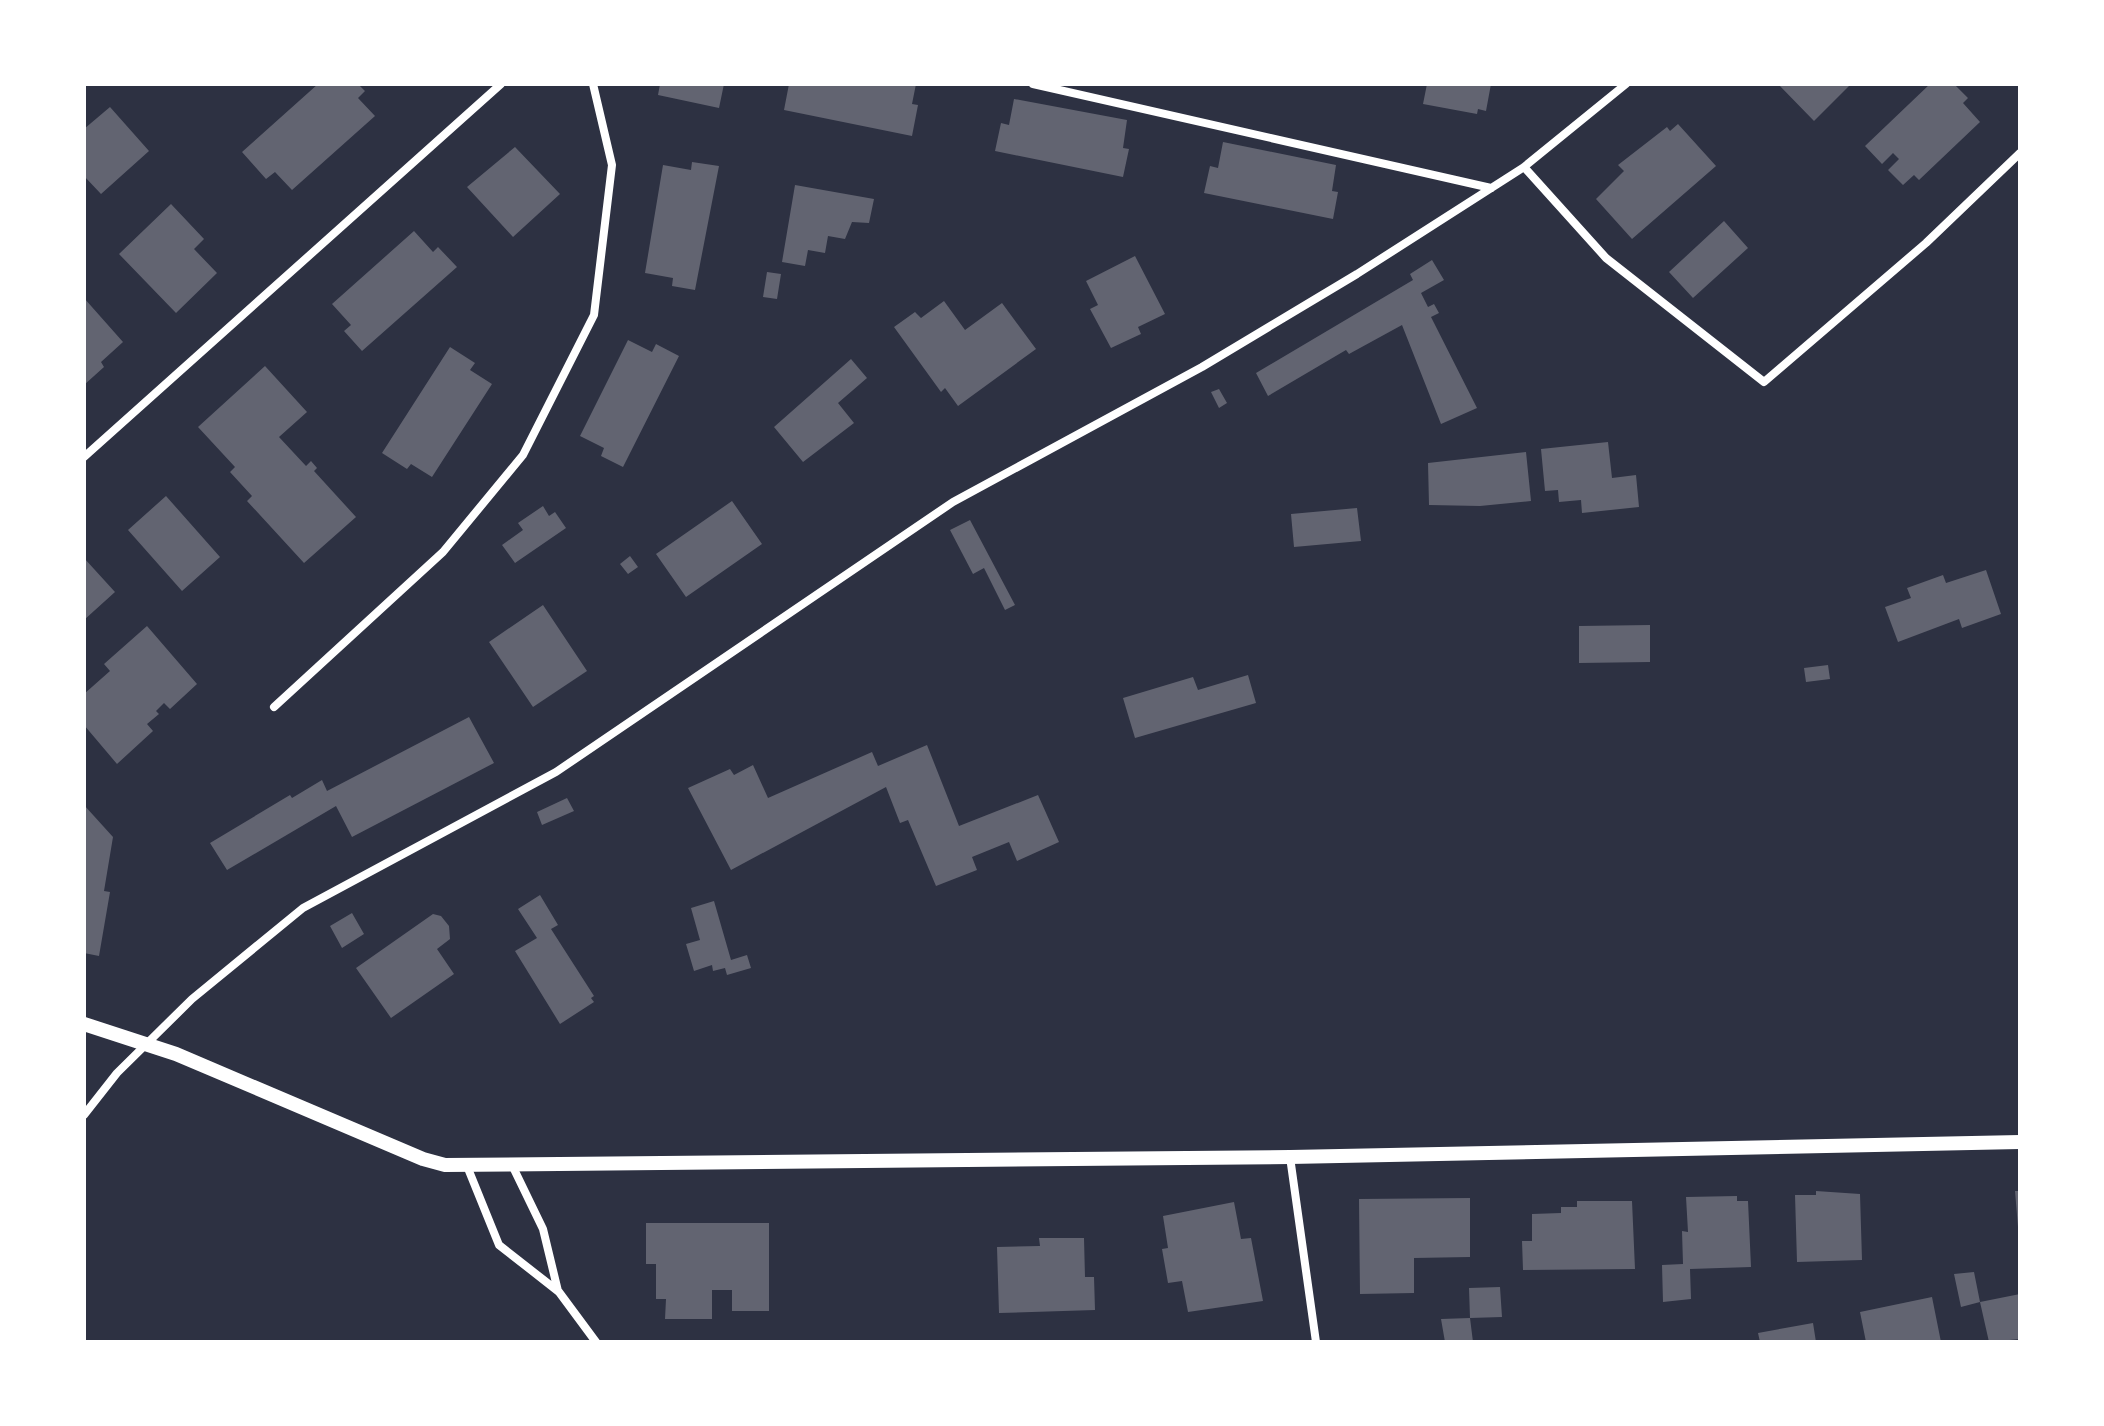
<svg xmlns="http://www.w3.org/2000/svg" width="2104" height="1426" viewBox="0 0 2104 1426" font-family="'Playfair Display',serif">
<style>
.building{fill:#626471}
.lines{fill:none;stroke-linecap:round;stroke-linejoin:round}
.minor{stroke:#fff;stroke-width:8}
.tertiary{stroke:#fff;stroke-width:14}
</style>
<rect width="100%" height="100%" fill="#2d3142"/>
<path class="building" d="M 318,84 L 358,84 L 365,91 L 358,98 L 375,116 L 292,190 L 275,172 L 266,179 L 242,152 Z
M 660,84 L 724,84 L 719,108 L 658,95 Z
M 789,84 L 916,84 L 912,104 L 918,105 L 912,136 L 784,110 Z
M 1427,84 L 1491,84 L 1486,111 L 1478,109 L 1477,114 L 1423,104 Z
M 1778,84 L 1851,84 L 1814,121 Z
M 1930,84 L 1954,84 L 1968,98 L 1963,103 L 1980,122 L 1919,180 L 1914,175 L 1903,185 L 1888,170 L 1899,159 L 1893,153 L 1882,164 L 1865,146 Z
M 1014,99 L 1127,120 L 1123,148 L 1129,149 L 1123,177 L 995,151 L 1001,123 L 1009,125 Z
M 110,107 L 149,151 L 101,194 L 84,176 L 84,129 Z
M 1678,124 L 1716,166 L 1632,239 L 1596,199 L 1624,171 L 1618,165 L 1667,127 L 1670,131 Z
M 1223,142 L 1336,165 L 1332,191 L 1338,192 L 1333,219 L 1204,193 L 1210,166 L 1218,168 Z
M 515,147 L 560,194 L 513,237 L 467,187 Z
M 692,162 L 719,166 L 695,290 L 672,286 L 673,278 L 645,273 L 663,165 L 691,170 Z
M 795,185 L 874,199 L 869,223 L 852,222 L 845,239 L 828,236 L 825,253 L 808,250 L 805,266 L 782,262 Z
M 171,204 L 204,239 L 194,249 L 217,273 L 176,313 L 119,254 Z
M 1724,221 L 1748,248 L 1693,298 L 1669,272 Z
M 414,231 L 433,252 L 438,247 L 457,267 L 362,351 L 344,331 L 351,325 L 332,304 Z
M 1135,256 L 1165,314 L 1138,327 L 1141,334 L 1111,348 L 1090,309 L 1098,305 L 1086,281 Z
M 1432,260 L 1444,280 L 1421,293 L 1428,307 L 1434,304 L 1439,313 L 1431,317 L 1477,408 L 1441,424 L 1402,325 L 1349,354 L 1346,350 L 1268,396 L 1256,373 L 1413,280 L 1410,274 Z
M 767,272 L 781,274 L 777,299 L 763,297 Z
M 84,298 L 123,342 L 101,362 L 104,367 L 84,385 Z
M 944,301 L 965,330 L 1002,303 L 1036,349 L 958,406 L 945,388 L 941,392 L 894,327 L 915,312 L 921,318 Z
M 628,340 L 652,352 L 656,344 L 679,356 L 623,467 L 601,456 L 604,448 L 580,436 Z
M 450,347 L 475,363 L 470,370 L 492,384 L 432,477 L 411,464 L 407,469 L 382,453 Z
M 851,359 L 867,378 L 838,403 L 854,423 L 803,462 L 774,427 Z
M 265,366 L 307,412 L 279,437 L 306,466 L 311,461 L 317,468 L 314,471 L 356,517 L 304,563 L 247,501 L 252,496 L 230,472 L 235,467 L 198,427 Z
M 1219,389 L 1227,403 L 1219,408 L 1211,392 Z
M 1608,442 L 1612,478 L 1636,475 L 1639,507 L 1582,513 L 1581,500 L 1559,502 L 1558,490 L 1545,491 L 1541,449 Z
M 1526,452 L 1531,501 L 1480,506 L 1429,505 L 1428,463 Z
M 166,496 L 220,557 L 182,591 L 128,530 Z
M 732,501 L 762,544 L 686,597 L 656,554 Z
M 543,506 L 549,516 L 555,512 L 566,528 L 515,563 L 502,545 L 523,530 L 518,523 Z
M 1357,508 L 1361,541 L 1294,547 L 1291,514 Z
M 970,520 L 1015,605 L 1005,610 L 984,568 L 973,574 L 950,530 Z
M 630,556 L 638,567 L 628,574 L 620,564 Z
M 84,558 L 115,592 L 84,620 Z
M 1986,570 L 2001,614 L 1962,628 L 1959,619 L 1898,642 L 1885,607 L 1911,598 L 1907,588 L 1943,575 L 1946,583 Z
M 543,605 L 587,671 L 533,707 L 489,642 Z
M 1650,625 L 1650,662 L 1579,663 L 1579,626 Z
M 147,626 L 197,684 L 170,709 L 164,703 L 156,711 L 159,714 L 147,724 L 153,731 L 117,764 L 84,725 L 84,694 L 110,671 L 104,664 Z
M 1828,665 L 1830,679 L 1806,682 L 1804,668 Z
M 1248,675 L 1256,703 L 1135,738 L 1123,698 L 1193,677 L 1198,690 Z
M 469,717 L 494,763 L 352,837 L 336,806 L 227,870 L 210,843 L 290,795 L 292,798 L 322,780 L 327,791 Z
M 927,745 L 959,826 L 1038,795 L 1059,842 L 1017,861 L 1009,842 L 972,857 L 977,870 L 936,886 L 908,820 L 900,823 L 886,787 L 731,870 L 688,788 L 730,769 L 734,775 L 753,765 L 768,798 L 872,752 L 878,766 Z
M 567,798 L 574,811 L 542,825 L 537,812 Z
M 84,805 L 113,837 L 104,891 L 110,892 L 99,956 L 84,953 Z
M 540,895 L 558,925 L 551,929 L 594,996 L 591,998 L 594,1002 L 560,1024 L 515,951 L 537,938 L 518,909 Z
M 714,901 L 731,960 L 747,955 L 751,968 L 727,975 L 725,968 L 713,971 L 712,965 L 694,971 L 686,944 L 700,940 L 691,908 Z
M 352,913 L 364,934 L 342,948 L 330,926 Z
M 433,914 L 441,916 L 449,926 L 450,939 L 437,949 L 454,974 L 391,1018 L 356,968 Z
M 1816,1191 L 1860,1194 L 1862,1260 L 1797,1262 L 1795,1195 L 1816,1195 Z
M 2015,1191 L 2020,1191 L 2020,1227 L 2018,1227 Z
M 1737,1196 L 1737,1201 L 1748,1201 L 1751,1267 L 1690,1269 L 1691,1299 L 1663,1302 L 1662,1265 L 1683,1264 L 1682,1231 L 1688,1232 L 1686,1197 Z
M 1470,1198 L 1470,1257 L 1414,1258 L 1414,1293 L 1360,1294 L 1359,1199 Z
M 1577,1201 L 1632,1201 L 1635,1269 L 1523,1270 L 1522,1241 L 1532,1241 L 1532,1214 L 1561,1213 L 1561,1207 L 1577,1207 Z
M 1234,1202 L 1241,1239 L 1251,1238 L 1263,1301 L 1188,1312 L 1182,1281 L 1168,1283 L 1162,1249 L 1168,1248 L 1163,1216 Z
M 646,1223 L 769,1223 L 769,1311 L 732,1311 L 732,1290 L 712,1290 L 712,1319 L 665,1319 L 666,1299 L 656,1299 L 656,1264 L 646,1264 Z
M 1039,1238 L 1084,1238 L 1085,1277 L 1094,1277 L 1095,1310 L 999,1313 L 997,1247 L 1040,1246 Z
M 1974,1272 L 1980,1302 L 1961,1307 L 1954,1274 Z
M 1500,1287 L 1502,1317 L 1470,1318 L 1469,1288 Z
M 2020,1294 L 2020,1339 L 1989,1342 L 1980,1302 Z
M 1932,1297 L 1941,1342 L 1866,1342 L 1860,1312 Z
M 1470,1318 L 1473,1342 L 1445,1342 L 1441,1319 Z
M 1813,1323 L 1816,1342 L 1760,1342 L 1758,1333 Z"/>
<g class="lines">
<path class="minor" d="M 1033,84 L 1491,188
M 1524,167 L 1606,258 L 1764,382 L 1926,243 L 2020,153
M 84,457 L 501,84
M 274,707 L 443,552 L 523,455 L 594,315 L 612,165 L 593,84
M 84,1115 L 117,1073 L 192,999 L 303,908 L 556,772 L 953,502 L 1202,367 L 1357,274 L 1524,167 L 1626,84
M 1290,1157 L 1316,1342
M 512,1165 L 543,1229 L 558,1291
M 467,1166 L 499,1245 L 559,1292 L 596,1342"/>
<path class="tertiary" d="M 84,1024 L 176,1054 L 423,1159 L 445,1165 L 1290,1157 L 2020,1142"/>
</g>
<rect width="2104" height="1426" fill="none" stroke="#ffffff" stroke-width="172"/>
</svg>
